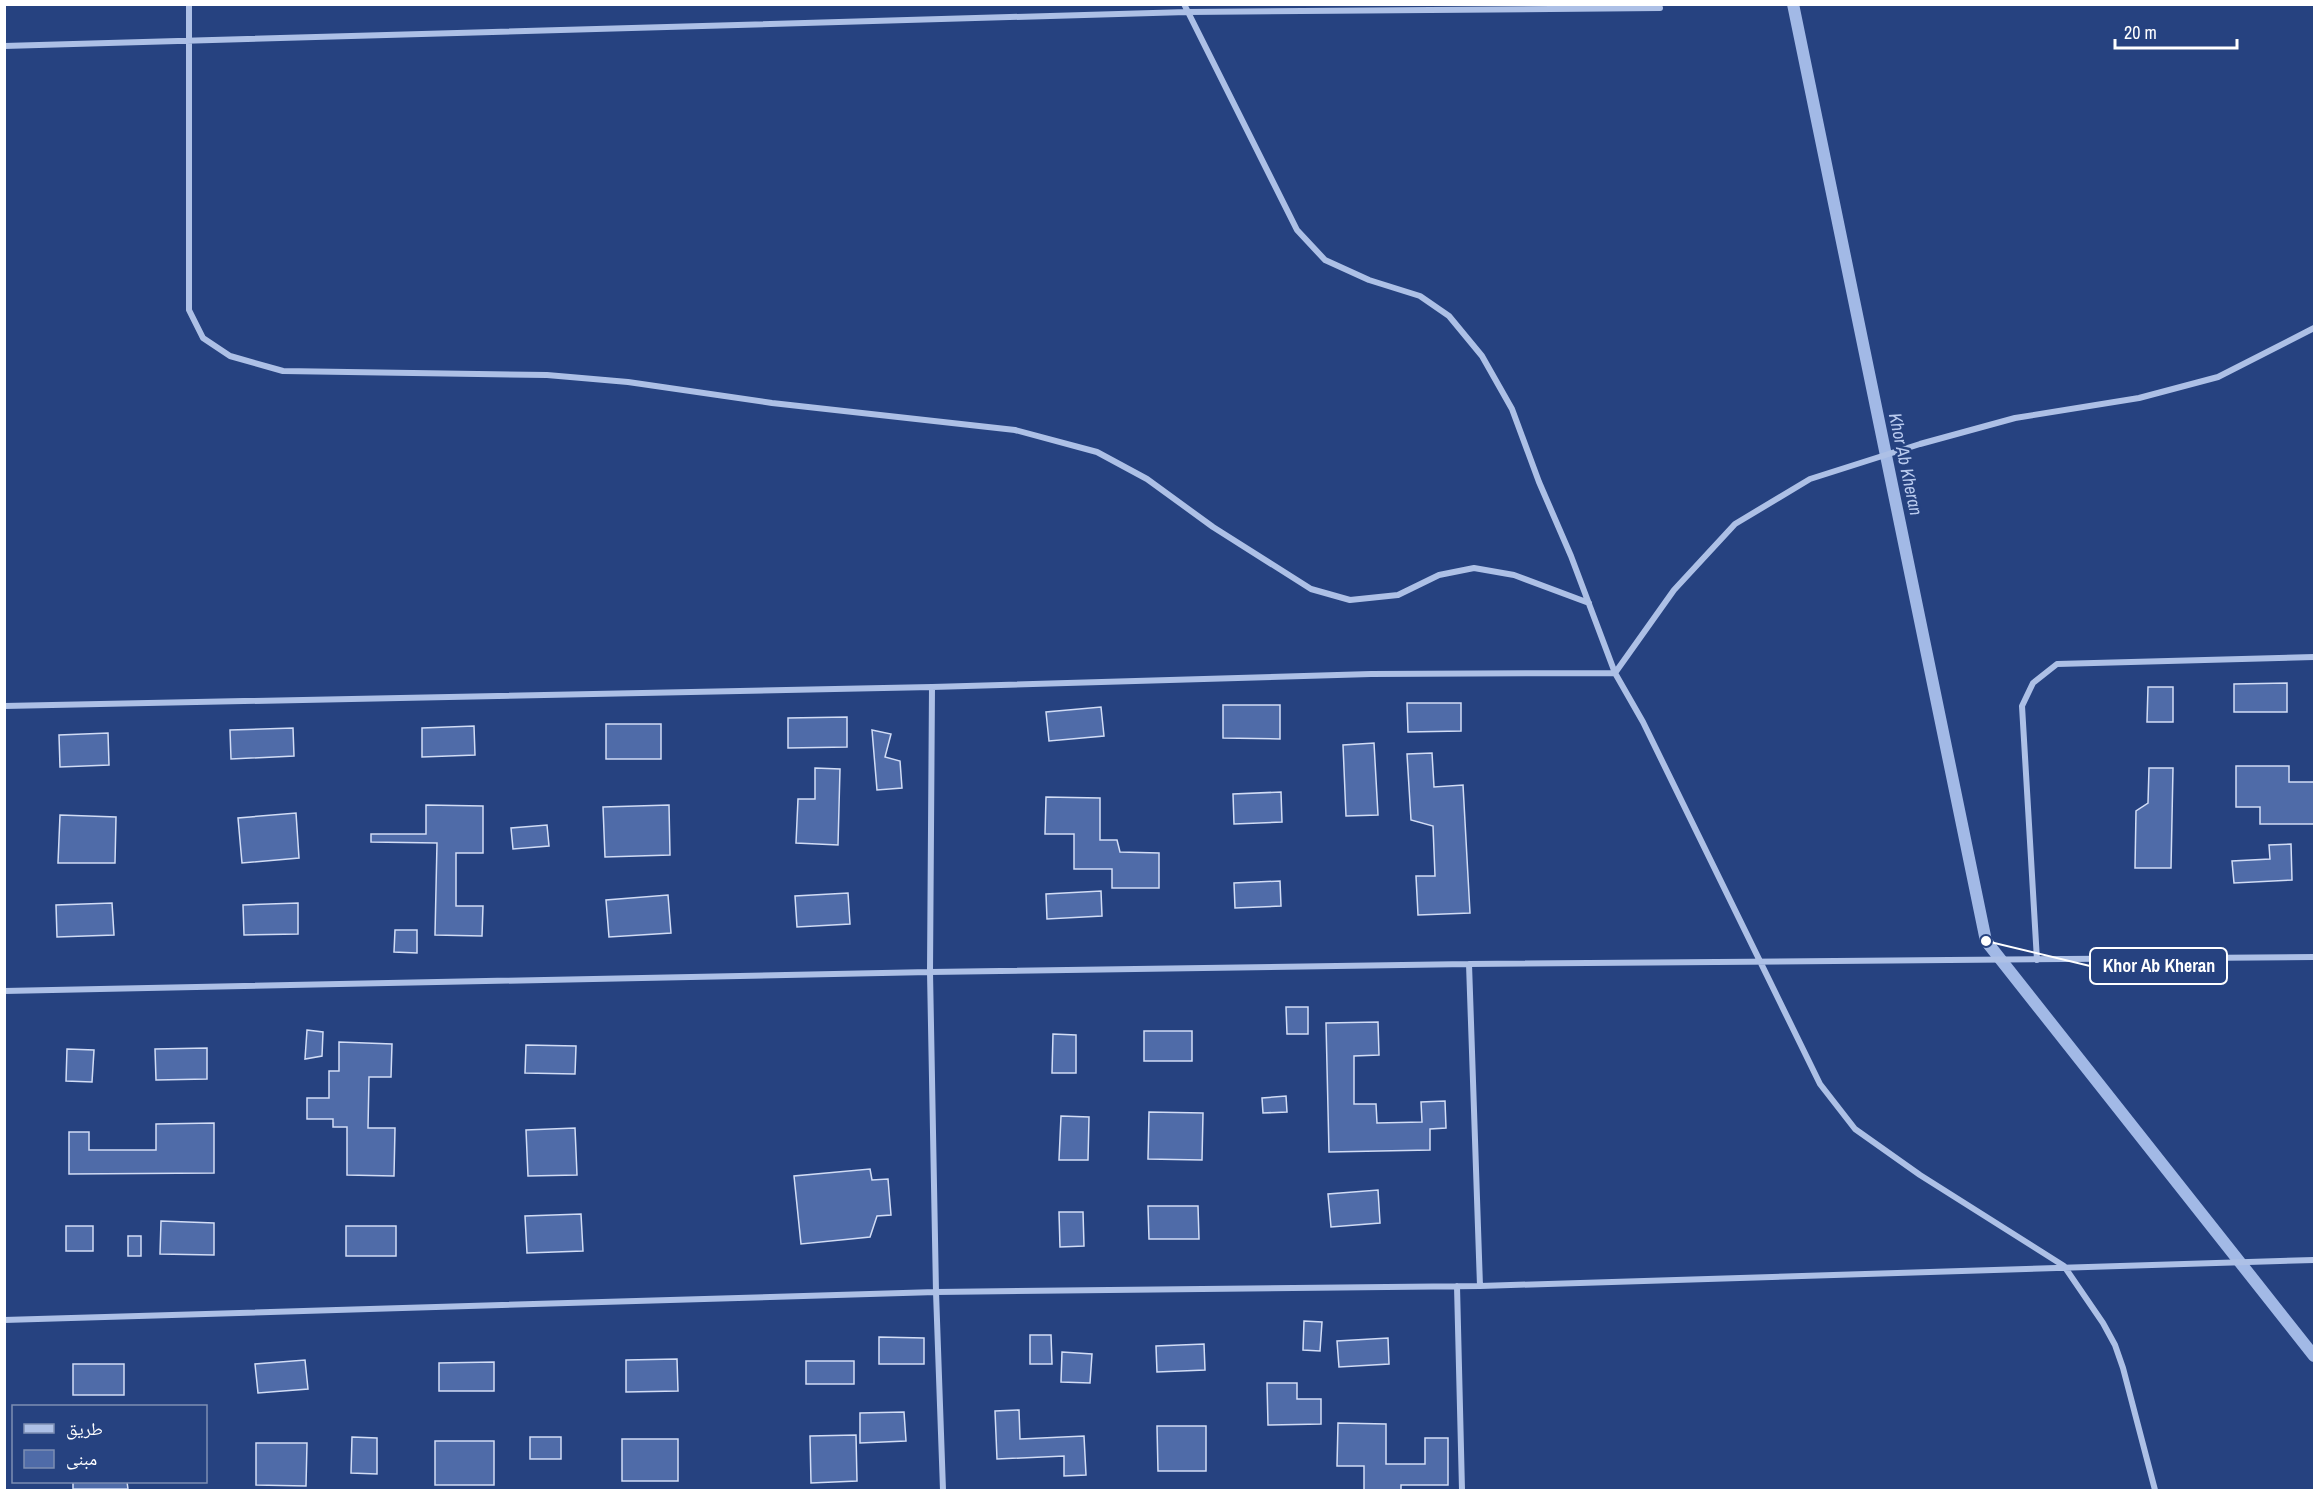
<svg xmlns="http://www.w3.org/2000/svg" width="2319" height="1495" viewBox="0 0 2319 1495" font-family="'Archivo Narrow','Noto Naskh Arabic',sans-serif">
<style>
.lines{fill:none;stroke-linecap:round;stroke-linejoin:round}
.stream{stroke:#a2b9e6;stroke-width:12}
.building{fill:#4f6ba8;stroke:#d1dcf5;stroke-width:1.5}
.minor{stroke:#adc0e6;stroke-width:6}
.labels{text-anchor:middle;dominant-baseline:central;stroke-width:5;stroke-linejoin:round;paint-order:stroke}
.water-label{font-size:18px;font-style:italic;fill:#b9caee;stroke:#264280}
.leader{fill:none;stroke:#fff;stroke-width:2}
.callout-dot{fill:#fff;stroke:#264280;stroke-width:2}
.callout{fill:#264280;stroke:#fff;stroke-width:2}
.callout-label{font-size:18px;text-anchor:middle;font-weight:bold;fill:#fff}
</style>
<rect width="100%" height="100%" fill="#264280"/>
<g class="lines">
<path class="stream" d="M 1793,4 L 1986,941 L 2314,1356"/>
</g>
<path class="building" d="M 2287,683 L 2287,712 L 2234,712 L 2234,684 Z
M 2148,687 L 2173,687 L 2173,722 L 2147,722 Z
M 1407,703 L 1461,703 L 1461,731 L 1408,732 Z
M 1223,705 L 1280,705 L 1280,739 L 1223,738 Z
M 1101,707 L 1104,736 L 1049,741 L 1046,712 Z
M 847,717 L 847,747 L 788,748 L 788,718 Z
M 606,724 L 661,724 L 661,759 L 606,759 Z
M 474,726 L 475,755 L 422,757 L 422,728 Z
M 293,728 L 294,756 L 231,759 L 230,730 Z
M 872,730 L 891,734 L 885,757 L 900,761 L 902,788 L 877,790 Z
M 108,733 L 109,765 L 60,767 L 59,735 Z
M 1374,743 L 1378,815 L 1346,816 L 1343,745 Z
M 1432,753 L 1434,787 L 1463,785 L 1470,913 L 1418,915 L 1416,876 L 1435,876 L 1433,826 L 1411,820 L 1407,754 Z
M 2236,766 L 2289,766 L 2289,782 L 2314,782 L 2314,824 L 2260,824 L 2260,807 L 2236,807 Z
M 815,768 L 840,769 L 838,845 L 796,843 L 798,799 L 815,799 Z
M 2149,768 L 2173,768 L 2171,868 L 2135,868 L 2136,811 L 2148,803 Z
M 1281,792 L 1282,822 L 1234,824 L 1233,794 Z
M 1046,797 L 1100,798 L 1100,840 L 1117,840 L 1120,852 L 1159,853 L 1159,888 L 1112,888 L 1112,869 L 1074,869 L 1074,834 L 1045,834 Z
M 426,805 L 483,806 L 483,853 L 456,853 L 456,906 L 483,906 L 482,936 L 435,935 L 437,843 L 371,842 L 371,834 L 426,834 Z
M 669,805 L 670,855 L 605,857 L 603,807 Z
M 296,813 L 299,858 L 242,863 L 238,818 Z
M 60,815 L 116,817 L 115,863 L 58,863 Z
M 547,825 L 549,846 L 513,849 L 511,828 Z
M 2291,844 L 2292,880 L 2234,883 L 2232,861 L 2270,859 L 2269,845 Z
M 1280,881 L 1281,906 L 1235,908 L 1234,883 Z
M 1101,891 L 1102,916 L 1047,919 L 1046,894 Z
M 848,893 L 850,924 L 797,927 L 795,896 Z
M 668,895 L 671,933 L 609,937 L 606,900 Z
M 112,903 L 114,935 L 57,937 L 56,905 Z
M 298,903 L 298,934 L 244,935 L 243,905 Z
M 395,930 L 417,930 L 417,953 L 394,952 Z
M 1286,1007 L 1308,1007 L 1308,1034 L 1287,1034 Z
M 1378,1022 L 1379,1055 L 1354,1056 L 1354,1104 L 1376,1104 L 1377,1123 L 1422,1122 L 1421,1102 L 1445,1101 L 1446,1128 L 1430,1129 L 1430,1150 L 1329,1152 L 1326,1023 Z
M 307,1030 L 323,1032 L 322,1056 L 305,1059 Z
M 1144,1031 L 1192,1031 L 1192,1061 L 1144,1061 Z
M 1053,1034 L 1076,1035 L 1076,1073 L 1052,1073 Z
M 339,1042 L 392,1044 L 391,1077 L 369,1077 L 368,1128 L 395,1128 L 394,1176 L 347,1175 L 347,1127 L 333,1127 L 333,1119 L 307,1119 L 307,1098 L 329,1098 L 329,1071 L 339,1071 Z
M 526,1045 L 576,1046 L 575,1074 L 525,1073 Z
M 207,1048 L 207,1079 L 156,1080 L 155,1049 Z
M 67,1049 L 94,1050 L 92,1082 L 66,1081 Z
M 1286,1096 L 1287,1112 L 1263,1113 L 1262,1098 Z
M 1149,1112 L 1203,1113 L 1202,1160 L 1148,1159 Z
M 1061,1116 L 1089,1117 L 1088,1160 L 1059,1160 Z
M 214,1123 L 214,1173 L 69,1174 L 69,1132 L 89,1132 L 89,1150 L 156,1150 L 156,1124 Z
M 575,1128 L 577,1175 L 528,1176 L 526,1130 Z
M 870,1169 L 872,1180 L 888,1179 L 891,1215 L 877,1216 L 870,1237 L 801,1244 L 794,1176 Z
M 1378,1190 L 1380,1223 L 1331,1227 L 1328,1194 Z
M 1148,1206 L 1198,1206 L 1199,1239 L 1149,1239 Z
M 1059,1212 L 1083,1212 L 1084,1246 L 1060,1247 Z
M 581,1214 L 583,1251 L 527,1253 L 525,1216 Z
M 161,1221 L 214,1223 L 214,1255 L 160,1254 Z
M 66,1226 L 93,1226 L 93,1251 L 66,1251 Z
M 346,1226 L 396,1226 L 396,1256 L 346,1256 Z
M 128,1236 L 141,1236 L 141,1256 L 128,1256 Z
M 1304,1321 L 1322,1322 L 1320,1351 L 1303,1350 Z
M 1030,1335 L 1051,1335 L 1052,1364 L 1030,1364 Z
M 879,1337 L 924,1338 L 924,1364 L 879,1364 Z
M 1388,1338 L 1389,1364 L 1339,1367 L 1337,1341 Z
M 1204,1344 L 1205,1370 L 1157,1372 L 1156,1346 Z
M 1062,1352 L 1092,1354 L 1090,1383 L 1061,1382 Z
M 677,1359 L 678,1391 L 626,1392 L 626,1360 Z
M 305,1360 L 308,1389 L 258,1393 L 255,1364 Z
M 806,1361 L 854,1361 L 854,1384 L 806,1384 Z
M 494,1362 L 494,1391 L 439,1391 L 439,1363 Z
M 73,1364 L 124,1364 L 124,1395 L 73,1395 Z
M 1267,1383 L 1297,1383 L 1297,1399 L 1321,1399 L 1321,1424 L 1268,1425 Z
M 1019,1410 L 1020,1439 L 1084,1436 L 1086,1475 L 1064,1476 L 1064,1456 L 997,1459 L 995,1411 Z
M 904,1412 L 906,1441 L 860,1443 L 860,1413 Z
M 1338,1423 L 1386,1424 L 1386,1464 L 1425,1464 L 1425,1438 L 1448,1438 L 1448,1485 L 1401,1485 L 1401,1490 L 1364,1490 L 1364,1466 L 1337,1466 Z
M 1157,1426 L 1206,1426 L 1206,1471 L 1158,1471 Z
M 856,1435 L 857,1481 L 811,1483 L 810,1436 Z
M 352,1437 L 377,1438 L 377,1474 L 351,1473 Z
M 530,1437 L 561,1437 L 561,1459 L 530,1459 Z
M 622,1439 L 678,1439 L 678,1481 L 622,1481 Z
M 435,1441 L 494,1441 L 494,1485 L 435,1485 Z
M 256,1443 L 307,1443 L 306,1486 L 256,1485 Z
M 73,1482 L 127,1482 L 128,1489 L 73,1489 Z"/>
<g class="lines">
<path class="minor" d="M 189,4 L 189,310 L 203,338 L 230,356 L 283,371 L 547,375 L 628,382 L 772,403 L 1015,430 L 1097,452 L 1147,479 L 1213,527 L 1311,589 L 1350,600 L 1398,595 L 1439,575 L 1474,568 L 1514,575 L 1589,603
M 1184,4 L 1297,230 L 1325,260 L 1369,280 L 1420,296 L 1449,316 L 1482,356 L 1512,409 L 1539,482 L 1571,556 L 1615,673 L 1643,722 L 1820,1084 L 1855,1129 L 1920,1175 L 2064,1266 L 2103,1323 L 2115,1345 L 2123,1368 L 2155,1490
M 4,46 L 1187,12 L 1660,8
M 1615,673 L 1674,590 L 1735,524 L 1810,479 L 1920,444 L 2015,418 L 2139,398 L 2218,377 L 2314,328
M 932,687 L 930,972 L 936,1292 L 943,1490
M 4,706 L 932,687 L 1371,674 L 1615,673
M 2037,960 L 2022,706 L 2033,683 L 2057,664 L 2314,657
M 1469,964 L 1480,1286
M 4,991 L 930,972 L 1469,964 L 2314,957
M 1457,1286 L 1462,1490
M 4,1320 L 936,1292 L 1480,1286 L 2314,1260"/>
</g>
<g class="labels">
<g class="water-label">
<text transform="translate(1906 464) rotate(78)">Khor Ab Kheran</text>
</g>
</g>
<path class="leader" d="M1986 941L2090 966"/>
<circle class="callout-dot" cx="1986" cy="941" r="6"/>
<rect class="callout" x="2090" y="948" width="137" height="36" rx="6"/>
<g class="callout-label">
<text x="2159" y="972">Khor Ab Kheran</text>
</g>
<rect width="2319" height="1495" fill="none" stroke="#ffffff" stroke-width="12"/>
<rect x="12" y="1405" width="195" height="78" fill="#264280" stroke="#7d8eb3" stroke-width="1.5"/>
<rect x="24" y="1424" width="30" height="9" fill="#adc0e6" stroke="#7d8eb3" stroke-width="1.5"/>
<text x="66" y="1435" font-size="18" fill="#ffffff">طريق</text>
<rect x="24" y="1450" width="30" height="18" fill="#4f6ba8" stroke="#7d8eb3" stroke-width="1.5"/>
<text x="66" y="1465" font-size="18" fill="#ffffff">مبنى</text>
<path d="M2115 39v9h122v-9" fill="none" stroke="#ffffff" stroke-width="3"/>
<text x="2124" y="39" font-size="18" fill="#ffffff" stroke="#264280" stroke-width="4.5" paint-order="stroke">20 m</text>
</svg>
